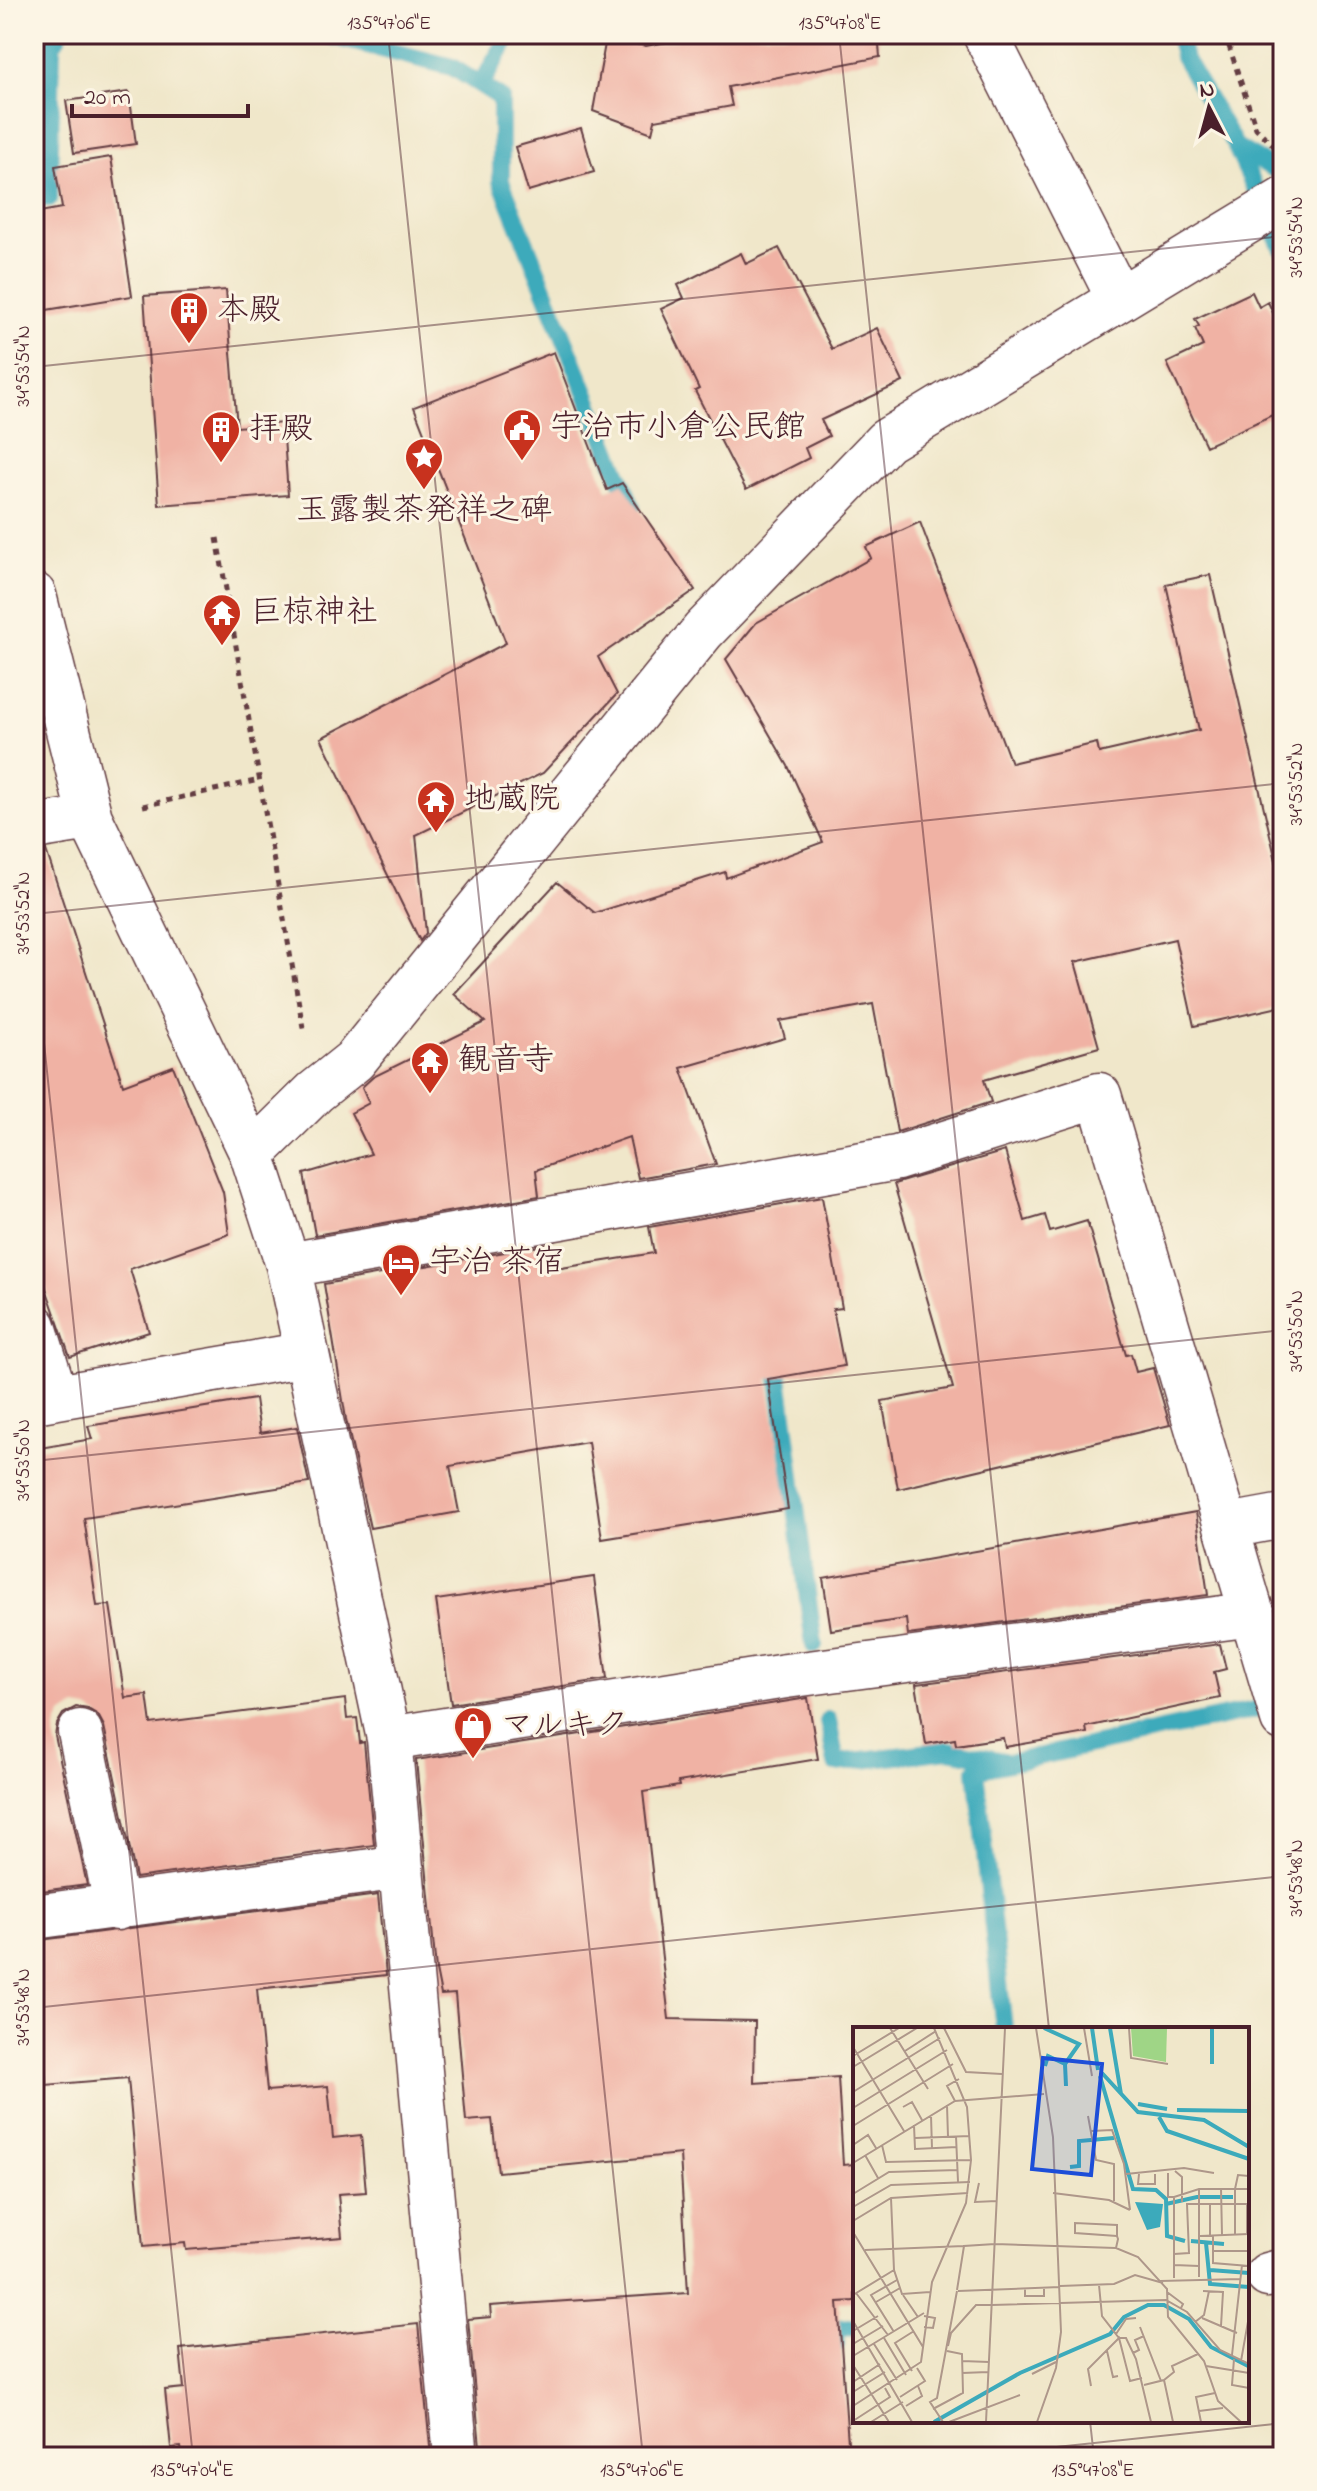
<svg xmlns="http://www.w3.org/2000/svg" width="1317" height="2491" viewBox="0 0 1317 2491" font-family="'Indie Flower','Klee One',sans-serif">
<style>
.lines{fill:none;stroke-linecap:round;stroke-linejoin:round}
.stream{stroke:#3caabb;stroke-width:18}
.building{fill:#f0b2a4}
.minor-casing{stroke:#633d43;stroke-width:47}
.path{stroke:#633d43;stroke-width:5;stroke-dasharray:6 6;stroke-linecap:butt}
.minor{stroke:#fff;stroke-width:44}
.ticks{fill:none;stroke:#4a1f2b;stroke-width:2;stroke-opacity:0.45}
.labels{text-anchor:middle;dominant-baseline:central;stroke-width:6;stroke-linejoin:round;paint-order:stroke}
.poi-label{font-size:32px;fill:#4a1f2b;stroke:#fcf5e5;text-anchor:start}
.inset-river{fill:none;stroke:#3caabb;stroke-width:4}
.inset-road{fill:none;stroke:#ae978a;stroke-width:2}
.view{fill:#1d4ed8;fill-opacity:0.15;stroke:#1d4ed8;stroke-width:4}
.inset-edge{fill:none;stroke:#4a1f2b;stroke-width:4}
.neatline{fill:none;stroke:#4a1f2b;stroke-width:3}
.ticks-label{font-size:20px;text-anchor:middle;fill:#4a1f2b}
</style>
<rect width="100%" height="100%" fill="#fcf5e5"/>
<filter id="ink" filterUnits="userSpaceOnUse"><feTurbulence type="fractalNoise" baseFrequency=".0125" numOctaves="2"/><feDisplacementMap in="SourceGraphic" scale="16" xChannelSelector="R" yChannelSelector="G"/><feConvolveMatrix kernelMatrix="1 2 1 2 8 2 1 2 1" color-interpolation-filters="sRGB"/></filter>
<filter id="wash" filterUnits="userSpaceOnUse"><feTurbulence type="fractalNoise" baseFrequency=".006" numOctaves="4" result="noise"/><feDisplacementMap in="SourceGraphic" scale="32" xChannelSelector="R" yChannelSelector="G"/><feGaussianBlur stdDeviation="1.8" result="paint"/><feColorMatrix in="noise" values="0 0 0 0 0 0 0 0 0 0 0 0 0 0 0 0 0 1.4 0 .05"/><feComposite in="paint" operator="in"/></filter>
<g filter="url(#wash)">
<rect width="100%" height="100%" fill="#f0e7ca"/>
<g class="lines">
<path class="stream" d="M 323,34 L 452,67 L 501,98 L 501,181 L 632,507
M 1178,34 L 1183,56 L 1236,147 L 1283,250
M 481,85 L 510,34
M 1236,147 L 1283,174
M 34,198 L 49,198 L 52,46 L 59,34
M 776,1354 L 814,1645
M 828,1720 L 836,1763 L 949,1750 L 1003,1761
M 1004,2029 L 976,1770 L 1282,1704
M 836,2344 L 835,2328 L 855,2327"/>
</g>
<g id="blocks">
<path class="building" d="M 707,34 L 878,34 L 880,57 L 728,87 L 732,106 L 655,120 L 652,133 L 593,111 L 606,38 L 646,46 Z
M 129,92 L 136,144 L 74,153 L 66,101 Z
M 581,128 L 594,172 L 528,191 L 515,147 Z
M 111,157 L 132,296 L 34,312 L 34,213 L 62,208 L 55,166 Z
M 779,248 L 832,349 L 877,328 L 903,382 L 821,420 L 829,436 L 805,448 L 809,458 L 746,490 L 695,391 L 699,389 L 661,309 L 684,298 L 678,285 L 741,253 L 746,264 Z
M 226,290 L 237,427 L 283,423 L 288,495 L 159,505 L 144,296 Z
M 1252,292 L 1259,307 L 1268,302 L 1283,334 L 1283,410 L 1206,446 L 1167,363 L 1203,346 L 1195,328 L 1199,326 L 1195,319 Z
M 554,352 L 607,490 L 622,483 L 695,590 L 598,657 L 617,694 L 543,773 L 416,835 L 426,933 L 420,941 L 321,738 L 506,643 L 414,407 Z
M 920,522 L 1011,763 L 1097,743 L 1099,753 L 1199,730 L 1166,584 L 1210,575 L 1283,891 L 1283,1006 L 1194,1026 L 1175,939 L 1075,962 L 1099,1047 L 984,1080 L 991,1102 L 897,1132 L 873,1004 L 780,1021 L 785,1038 L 681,1068 L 716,1164 L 638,1178 L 629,1137 L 536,1170 L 539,1196 L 315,1235 L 304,1174 L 371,1154 L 351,1113 L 369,1103 L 362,1087 L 373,1077 L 485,1022 L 454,994 L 557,882 L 595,913 L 725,872 L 726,878 L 823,842 L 788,766 L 726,659 L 756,623 L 871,558 L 866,547 Z
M 46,850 L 123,1085 L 173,1066 L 223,1192 L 229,1234 L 130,1269 L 149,1332 L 70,1357 L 42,1277 L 34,1279 L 34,851 Z
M 1005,1151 L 1025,1221 L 1045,1215 L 1050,1232 L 1087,1221 L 1126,1355 L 1131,1354 L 1136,1372 L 1153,1368 L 1170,1425 L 898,1489 L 882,1401 L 953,1388 L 894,1184 Z
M 822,1197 L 842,1308 L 833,1309 L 844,1366 L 768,1379 L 788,1509 L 602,1539 L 588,1442 L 450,1466 L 459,1512 L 370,1528 L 346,1419 L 324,1284 L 545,1245 L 549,1270 L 654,1253 L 649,1227 Z
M 255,1399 L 260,1433 L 297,1427 L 309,1483 L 84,1518 L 97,1606 L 110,1605 L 125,1698 L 147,1695 L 151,1724 L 345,1699 L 347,1719 L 357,1718 L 360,1743 L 364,1742 L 374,1845 L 136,1878 L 104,1726 L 98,1715 L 88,1709 L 76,1707 L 63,1714 L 57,1724 L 55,1736 L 87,1885 L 34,1892 L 34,1449 L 92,1439 L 88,1426 Z
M 1196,1512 L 1208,1595 L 908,1635 L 906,1619 L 831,1630 L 823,1578 Z
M 594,1577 L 607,1679 L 451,1704 L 436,1600 Z
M 1220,1644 L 1226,1669 L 1214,1672 L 1220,1698 L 1086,1727 L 1087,1733 L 1005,1747 L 1003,1738 L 956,1745 L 955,1739 L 926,1744 L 916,1684 Z
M 808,1698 L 818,1759 L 678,1782 L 679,1786 L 643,1792 L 669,2019 L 755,2021 L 754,2083 L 838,2077 L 843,2165 L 855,2164 L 855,2301 L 838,2302 L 849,2457 L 481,2457 L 468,2319 L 491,2317 L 490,2306 L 688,2293 L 680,2154 L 498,2172 L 492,2119 L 466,2121 L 455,1994 L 441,1995 L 436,1970 L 416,1760 Z
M 378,1895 L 386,1975 L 257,1989 L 267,2091 L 328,2086 L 333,2138 L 361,2135 L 366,2192 L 338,2194 L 342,2237 L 186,2250 L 185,2243 L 143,2247 L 128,2078 L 46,2085 L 44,2058 L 34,2058 L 34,1941 Z
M 418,2324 L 431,2457 L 183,2457 L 181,2447 L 171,2448 L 165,2390 L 184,2388 L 180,2349 Z"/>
</g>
</g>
<g filter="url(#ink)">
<use href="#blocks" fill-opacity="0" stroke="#633d43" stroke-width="2"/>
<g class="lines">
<g class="minor-casing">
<path id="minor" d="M 985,34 L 1119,299
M 34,595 L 90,818 L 252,1154 L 288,1265 L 389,1739 L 456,2457
M 34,827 L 90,818
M 252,1154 L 315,1092 L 355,1060 L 703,631 L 886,441 L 1283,200
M 288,1265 L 897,1158 L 1099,1095 L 1283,1719
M 34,1326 L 56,1397
M 34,1401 L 307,1354
M 1228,1526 L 1283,1516
M 80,1732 L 117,1908
M 389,1739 L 786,1676 L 1253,1614
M 34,1917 L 401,1867
M 1268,2275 L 1283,2271"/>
</g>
<path class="path" d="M 1225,34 L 1256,128 L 1277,149
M 217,538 L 304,1033
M 143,806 L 259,780"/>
<use href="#minor" class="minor"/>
</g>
</g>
<path class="ticks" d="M 388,34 L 643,2457M 839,34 L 1049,2029M 34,367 L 1283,236M 34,914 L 1283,783M 34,948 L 193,2457M 34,1461 L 1283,1330M 34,2008 L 1283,1876M 1090,2421 L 1094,2457M 962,2457 L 1283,2423"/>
<defs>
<g id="building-pin" transform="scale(2)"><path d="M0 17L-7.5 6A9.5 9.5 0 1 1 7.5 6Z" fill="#c8321e" stroke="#fcf5e5"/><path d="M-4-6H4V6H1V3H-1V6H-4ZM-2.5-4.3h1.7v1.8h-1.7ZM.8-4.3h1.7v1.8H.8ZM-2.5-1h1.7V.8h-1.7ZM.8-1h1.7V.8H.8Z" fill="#fff"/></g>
<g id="civic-pin" transform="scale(2)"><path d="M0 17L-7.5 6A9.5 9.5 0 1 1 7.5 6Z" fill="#c8321e" stroke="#fcf5e5"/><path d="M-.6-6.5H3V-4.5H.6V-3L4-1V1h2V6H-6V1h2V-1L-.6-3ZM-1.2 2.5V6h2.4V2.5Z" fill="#fff"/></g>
<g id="sight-pin" transform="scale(2)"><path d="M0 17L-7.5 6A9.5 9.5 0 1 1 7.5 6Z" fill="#c8321e" stroke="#fcf5e5"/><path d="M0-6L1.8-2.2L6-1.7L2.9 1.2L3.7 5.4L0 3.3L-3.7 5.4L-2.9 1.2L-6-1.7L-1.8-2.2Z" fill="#fff"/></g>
<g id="temple-pin" transform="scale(2)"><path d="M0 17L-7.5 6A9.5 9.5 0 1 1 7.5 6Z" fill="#c8321e" stroke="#fcf5e5"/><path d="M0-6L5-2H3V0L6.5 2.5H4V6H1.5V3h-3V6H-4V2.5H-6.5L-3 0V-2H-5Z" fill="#fff"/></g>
<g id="hotel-pin" transform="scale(2)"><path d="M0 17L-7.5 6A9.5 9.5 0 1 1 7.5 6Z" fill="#c8321e" stroke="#fcf5e5"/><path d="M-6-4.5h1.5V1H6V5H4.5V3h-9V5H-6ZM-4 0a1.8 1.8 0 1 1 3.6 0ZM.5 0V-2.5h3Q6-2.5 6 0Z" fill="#fff"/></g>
<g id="shop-pin" transform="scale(2)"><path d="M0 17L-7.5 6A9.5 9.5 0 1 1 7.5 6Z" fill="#c8321e" stroke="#fcf5e5"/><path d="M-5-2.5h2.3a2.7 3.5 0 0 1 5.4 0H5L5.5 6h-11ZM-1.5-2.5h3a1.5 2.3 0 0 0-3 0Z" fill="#fff"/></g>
</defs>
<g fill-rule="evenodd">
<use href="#building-pin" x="189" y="311"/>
<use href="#civic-pin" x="522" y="428"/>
<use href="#building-pin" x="221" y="430"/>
<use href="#sight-pin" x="424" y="457"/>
<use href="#temple-pin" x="222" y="613"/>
<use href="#temple-pin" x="436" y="800"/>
<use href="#temple-pin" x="430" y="1061"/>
<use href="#hotel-pin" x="401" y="1263"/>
<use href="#shop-pin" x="473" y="1726"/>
</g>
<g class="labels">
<g class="poi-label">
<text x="217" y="311">本殿</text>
<text x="550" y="428">宇治市小倉公民館</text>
<text x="249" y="430">拝殿</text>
<text x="424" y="511" text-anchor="middle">玉露製茶発祥之碑</text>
<text x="250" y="613">巨椋神社</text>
<text x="464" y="800">地蔵院</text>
<text x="458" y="1061">観音寺</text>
<text x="429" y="1263">宇治 茶宿</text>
<text x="501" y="1726">マルキク</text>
</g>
</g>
<g transform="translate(853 2027)">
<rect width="396" height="396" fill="#f0e7ca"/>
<path d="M 278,1 L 314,1 L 313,35 L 280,29 Z" fill="#9fd586"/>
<path d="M 282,175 L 310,177 L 307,200 L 294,203 Z" fill="#3caabb"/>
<path class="inset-river" d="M 191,1 L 226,17 L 212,37M 239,1 L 245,43M 257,1 L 268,67M 359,1 L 359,37M 192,39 L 195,29 L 212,37 L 213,59M 249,46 L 285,85 L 351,93 L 396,120M 247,49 L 280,162 L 303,163 L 313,172 L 314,209 L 332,214M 285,77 L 314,82M 324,83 L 396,84M 306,90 L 314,104 L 396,132M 217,140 L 226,139 L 226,114 L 261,111M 313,177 L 344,170 L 380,170M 338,214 L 371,217M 353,216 L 357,257 L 396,260M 357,243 L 396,246M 81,395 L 167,346 L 257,307 L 271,290 L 295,278 L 311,278 L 336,292 L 358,320 L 395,339"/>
<path class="inset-road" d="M 37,1 L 75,62M 91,1 L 113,45 L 149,47M 183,1 L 200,110 L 208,305 L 203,341 L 184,395M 231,1 L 239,49M 276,1 L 278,31 L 315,37M 0,20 L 51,104M 52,24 L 83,4M 0,29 L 46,1M 0,40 L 64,1M 0,65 L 87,11M 102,74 L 94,59 L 106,52M 94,78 L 95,110M 50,80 L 59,75 L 69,93M 0,81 L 94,23M 78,88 L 79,122M 235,89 L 243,133 L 261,137 L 261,174M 61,98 L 62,122 L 104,120M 0,99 L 100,37M 238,104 L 259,103 L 271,137 L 277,183M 103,109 L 105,155M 62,111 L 117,109M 0,118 L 15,108 L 23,121M 29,118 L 33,135 L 118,133M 12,128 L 25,151M 0,136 L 102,74 L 191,67M 322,144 L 329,150 L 329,175M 315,146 L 315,170 L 321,170M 273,147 L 331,141 L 361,146M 286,147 L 285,157 L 302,157 L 302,147M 396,149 L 385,148 L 382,162 L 396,162M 126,156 L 122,175 L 144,174M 368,161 L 369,208M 200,166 L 256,173 L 277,183M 0,167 L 36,145 L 105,143M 38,171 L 41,243 L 49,267 L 77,265M 394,177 L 394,208M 0,180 L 38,158 L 117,155M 0,194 L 38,171 L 115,166M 0,205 L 70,320M 360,208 L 360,236 L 396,239M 347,209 L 396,207M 357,209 L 357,176M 142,217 L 263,221 L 285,230 L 314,262 L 315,290 L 351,334 L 365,374 L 388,395M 263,221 L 265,212 L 264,209 L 264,198 L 222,196 L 222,206 L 264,209M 12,223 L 111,219M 360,224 L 396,224M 321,227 L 336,226 L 334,177 L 396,177M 321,238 L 346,239M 346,250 L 346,162M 321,251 L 321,170 L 346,162 L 382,162 L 382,208M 307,254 L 388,252M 246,258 L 249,289 L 266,311 L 273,311 L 283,332 L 298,395M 207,259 L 261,257 L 282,248 L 310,256M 172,261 L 172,269 L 191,269 L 191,261M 104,263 L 111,219 L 142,217M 105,264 L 207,260M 350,264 L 370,265 L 368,299M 314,265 L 330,277 L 328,281M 3,266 L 35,308M 0,268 L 41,243M 50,268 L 65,290M 23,275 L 47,261M 139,278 L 313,273 L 334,285 L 367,323 L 396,337M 349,291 L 384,306M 0,294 L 59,395M 342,295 L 351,288 L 356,264M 71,300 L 80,301 L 82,291 L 71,289M 287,300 L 308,354M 0,304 L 25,289M 41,305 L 18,268 L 44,253M 263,307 L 273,292 L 283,291M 31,311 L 53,348M 0,317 L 30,299M 21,317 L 44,353M 95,319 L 98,306 L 123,278 L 139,278M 254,324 L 260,350 L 265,349M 280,326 L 286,323 L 282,313 L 291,309M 379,328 L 389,238M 0,329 L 71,286M 381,332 L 379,358 L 396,361M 109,334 L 136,335M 388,334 L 396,289M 0,338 L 36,395M 353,339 L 396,346M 59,344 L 42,316 L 61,304M 109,346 L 135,345M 179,347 L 203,335M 311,353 L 320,395M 0,355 L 27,337M 291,358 L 311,353 L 321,345 L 319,339 L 345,327M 238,359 L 235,342 L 266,311 L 277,354 L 289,351M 0,365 L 32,345M 47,370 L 72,354 L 64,341M 0,379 L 68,335 L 79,255 L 113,176 L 118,133 L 114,80 L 81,1M 53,379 L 69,369 L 65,359M 80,382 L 110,366 L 109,327 L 94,324M 346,384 L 370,381M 0,394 L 37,370 L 32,361M 18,395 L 50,375M 90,395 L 77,375 L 84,371 L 104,264M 96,395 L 167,368M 133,395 L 152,1M 348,395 L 343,370 L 362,366"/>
<path class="view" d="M 190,31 L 249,37 L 238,148 L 179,142 Z"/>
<rect width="396" height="396" class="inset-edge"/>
</g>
<rect width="1317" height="2491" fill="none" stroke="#fcf5e5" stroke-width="88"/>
<g transform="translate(1209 108) rotate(354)" stroke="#fcf5e5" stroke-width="6" paint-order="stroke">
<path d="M0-6L14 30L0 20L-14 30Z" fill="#4a1f2b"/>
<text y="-12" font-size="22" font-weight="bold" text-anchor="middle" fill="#4a1f2b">N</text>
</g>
<path d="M72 104v12h176v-12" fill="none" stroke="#4a1f2b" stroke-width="4"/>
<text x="84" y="104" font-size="24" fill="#4a1f2b" stroke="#fcf5e5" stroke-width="6" paint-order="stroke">20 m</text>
<rect x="44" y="44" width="1229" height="2403" class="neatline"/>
<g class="ticks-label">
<text x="389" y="29">135°47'06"E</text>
<text x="840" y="29">135°47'08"E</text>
<text transform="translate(1295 237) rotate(-90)" y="7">34°53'54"N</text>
<text transform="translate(22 366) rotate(-90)" y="7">34°53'54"N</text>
<text transform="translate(1295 784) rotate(-90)" y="7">34°53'52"N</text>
<text transform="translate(22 913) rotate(-90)" y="7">34°53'52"N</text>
<text transform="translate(1295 1331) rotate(-90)" y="7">34°53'50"N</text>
<text transform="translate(22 1460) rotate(-90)" y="7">34°53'50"N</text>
<text transform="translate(1295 1878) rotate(-90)" y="7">34°53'48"N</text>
<text transform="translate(22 2007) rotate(-90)" y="7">34°53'48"N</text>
<text x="192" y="2476">135°47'04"E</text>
<text x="642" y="2476">135°47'06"E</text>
<text x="1093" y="2476">135°47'08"E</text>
</g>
</svg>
